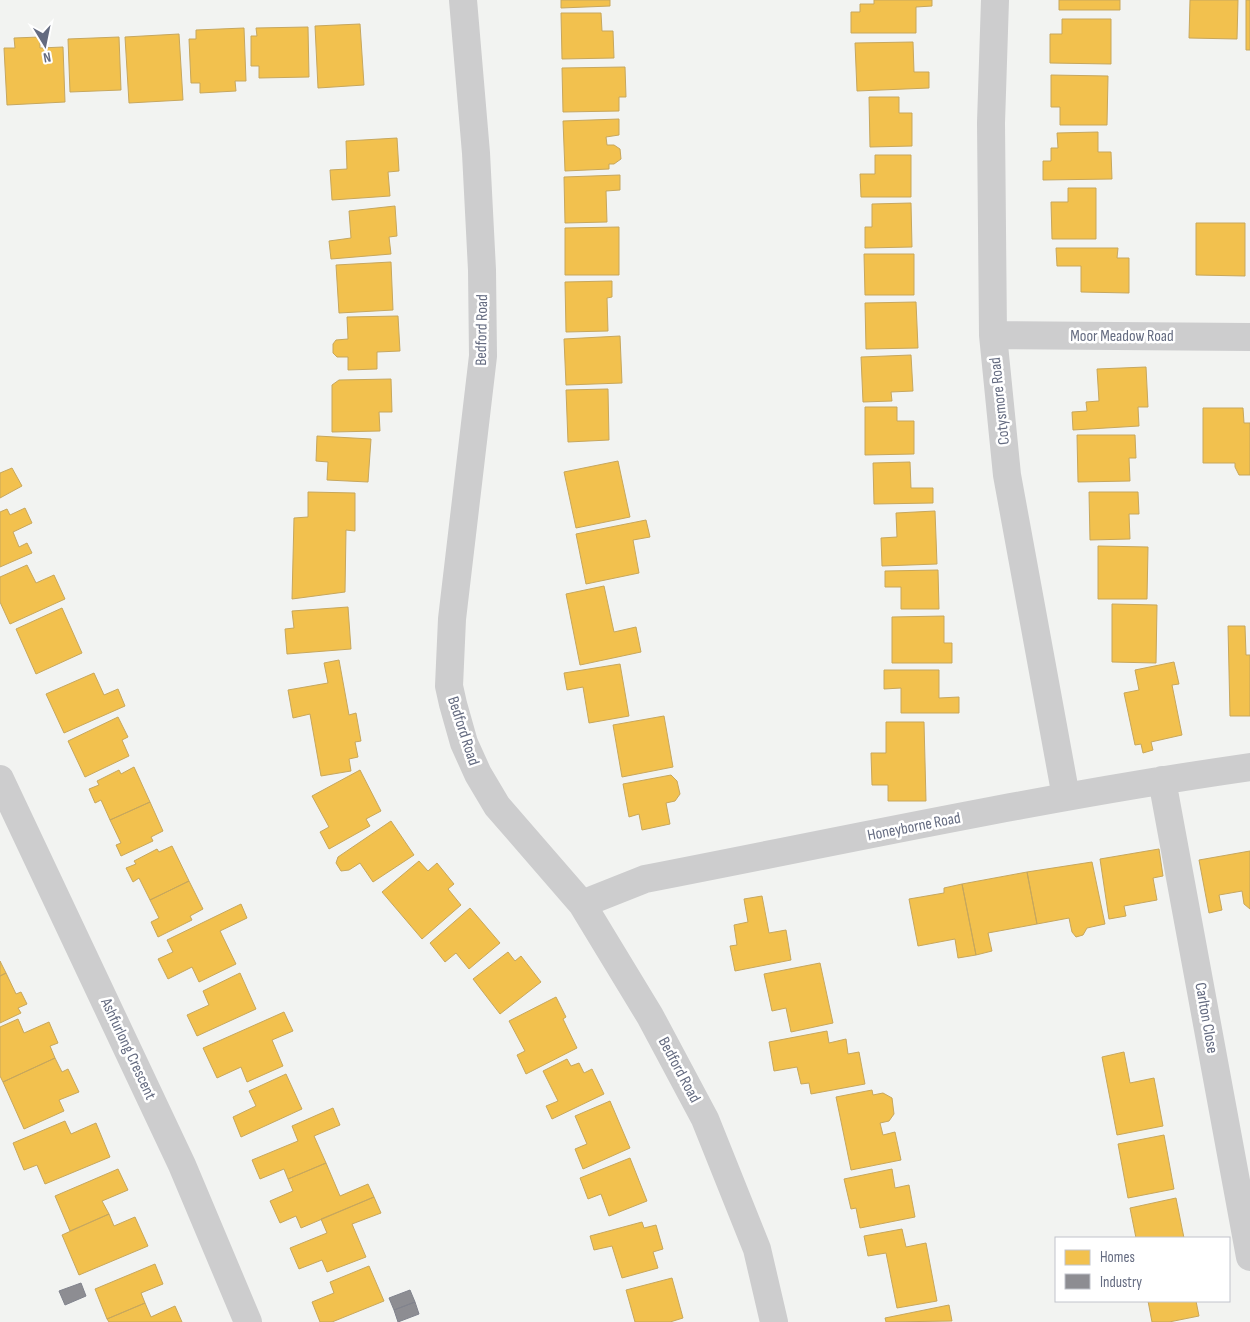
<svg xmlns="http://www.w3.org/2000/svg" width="1250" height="1322" viewBox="0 0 1250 1322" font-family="'Sofia Sans Condensed',sans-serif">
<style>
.homes{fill:#f2c14e;stroke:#c7a75d}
.industry{fill:#8d8d92;stroke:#81838d}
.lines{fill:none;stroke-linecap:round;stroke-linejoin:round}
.street{stroke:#cdcdce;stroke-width:28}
.labels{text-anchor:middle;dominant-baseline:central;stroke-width:5;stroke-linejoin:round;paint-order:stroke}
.street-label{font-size:16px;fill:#646b80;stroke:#fff}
</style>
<rect width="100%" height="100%" fill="#f2f3f1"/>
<path class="homes" d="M 561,0 L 610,0 L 610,6 L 561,8 Z
M 874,0 L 932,0 L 932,6 L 916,7 L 916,33 L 851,33 L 851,12 L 860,12 L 860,4 L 874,4 Z
M 1059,0 L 1120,0 L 1120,10 L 1059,10 Z
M 1190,0 L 1238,0 L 1237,39 L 1189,38 Z
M 1246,0 L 1250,0 L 1250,50 L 1246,50 Z
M 561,13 L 601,13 L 602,31 L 613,31 L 614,58 L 562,59 Z
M 1062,19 L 1111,19 L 1111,64 L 1050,63 L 1050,34 L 1062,34 Z
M 360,24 L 364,85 L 318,88 L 315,26 Z
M 308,27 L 309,77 L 259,78 L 259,66 L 251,66 L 251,36 L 257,36 L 256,28 Z
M 244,28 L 246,81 L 235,81 L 236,91 L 200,93 L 200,83 L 191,83 L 189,39 L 196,39 L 196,30 Z
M 179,34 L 183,100 L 129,103 L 125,37 Z
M 40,37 L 40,48 L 63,47 L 65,102 L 7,105 L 4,48 L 15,48 L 14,38 Z
M 119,37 L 121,90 L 70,92 L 68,39 Z
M 913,42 L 914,72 L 929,72 L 929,88 L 857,91 L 855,43 Z
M 625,67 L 626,97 L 619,97 L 619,111 L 563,112 L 562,68 Z
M 1051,75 L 1108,76 L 1107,125 L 1060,125 L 1060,107 L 1051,107 Z
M 869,97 L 899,97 L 899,113 L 912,113 L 912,146 L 870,147 Z
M 619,119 L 619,135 L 606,137 L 607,145 L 614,145 L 620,149 L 621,159 L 614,164 L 609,164 L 609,169 L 565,171 L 563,121 Z
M 1098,132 L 1098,152 L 1111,152 L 1112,179 L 1043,180 L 1043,161 L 1051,161 L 1051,148 L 1058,148 L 1057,133 Z
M 397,138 L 399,171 L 388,172 L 390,196 L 332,200 L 330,170 L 347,169 L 346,141 Z
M 875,155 L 911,155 L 911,197 L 861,197 L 860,174 L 875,174 Z
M 620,175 L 620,190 L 606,191 L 607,222 L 565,223 L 564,177 Z
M 1068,188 L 1096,188 L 1096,239 L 1052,239 L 1051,202 L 1068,202 Z
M 911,203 L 912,247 L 865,248 L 865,227 L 872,227 L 872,204 Z
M 395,206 L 397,236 L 389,237 L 391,254 L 331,259 L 329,241 L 351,238 L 349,211 Z
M 1196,223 L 1245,223 L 1245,276 L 1196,275 Z
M 619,227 L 619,275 L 565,275 L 565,228 Z
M 1056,248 L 1118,248 L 1117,258 L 1129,258 L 1129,293 L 1081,292 L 1081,266 L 1057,266 Z
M 864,254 L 914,254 L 914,295 L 865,295 Z
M 391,262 L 393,310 L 339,313 L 336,265 Z
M 612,281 L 612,297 L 607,298 L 608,331 L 566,332 L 565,282 Z
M 916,302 L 918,348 L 866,349 L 865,303 Z
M 398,316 L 400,351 L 377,352 L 377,369 L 348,370 L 348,357 L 337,357 L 333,353 L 333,344 L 336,340 L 348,339 L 347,317 Z
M 620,336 L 622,383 L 566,385 L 564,339 Z
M 911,355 L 913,391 L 891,392 L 892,401 L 863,402 L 861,357 Z
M 1146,367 L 1148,407 L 1138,407 L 1139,426 L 1073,430 L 1072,412 L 1087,411 L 1086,402 L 1099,401 L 1097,369 Z
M 391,379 L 392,412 L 379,412 L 380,431 L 332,432 L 332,385 L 339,380 Z
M 608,389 L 609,440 L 568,442 L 566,390 Z
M 865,407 L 897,407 L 897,421 L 914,421 L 914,454 L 865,455 Z
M 1203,408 L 1243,408 L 1244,423 L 1250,423 L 1250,475 L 1239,475 L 1235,467 L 1235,463 L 1203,463 Z
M 1077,435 L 1135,435 L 1136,458 L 1129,458 L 1130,481 L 1078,482 Z
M 317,436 L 371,439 L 368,482 L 327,480 L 328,462 L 316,461 Z
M 618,461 L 630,517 L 576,528 L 564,472 Z
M 910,462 L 911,488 L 933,488 L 933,503 L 874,504 L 873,463 Z
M 12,468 L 22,486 L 0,498 L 0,473 Z
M 308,492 L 355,493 L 355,531 L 346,530 L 345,592 L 292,599 L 294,518 L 308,517 Z
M 1089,492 L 1138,492 L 1139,514 L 1129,514 L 1130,539 L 1090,540 Z
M 25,508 L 32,523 L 13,532 L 19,547 L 27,543 L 32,553 L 0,567 L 0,512 L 7,509 L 10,515 Z
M 935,511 L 937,564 L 882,566 L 881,538 L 897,537 L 896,513 Z
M 646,520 L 650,537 L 633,540 L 639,573 L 586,584 L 576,534 Z
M 1098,546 L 1148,547 L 1147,599 L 1098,599 Z
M 27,565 L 36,583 L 54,575 L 65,599 L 10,624 L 0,602 L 0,577 Z
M 938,570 L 939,609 L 901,609 L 901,587 L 885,587 L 885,571 Z
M 604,586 L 614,632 L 636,627 L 641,652 L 580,665 L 566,594 Z
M 1112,604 L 1157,605 L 1156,663 L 1112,662 Z
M 348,607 L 351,649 L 287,654 L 285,629 L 294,628 L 292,611 Z
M 62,608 L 82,653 L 36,674 L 16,629 Z
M 944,616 L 944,643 L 952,643 L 952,663 L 892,663 L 892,617 Z
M 1228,626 L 1245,626 L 1246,655 L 1250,655 L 1250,716 L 1230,716 Z
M 339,660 L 349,715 L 356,713 L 361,741 L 355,742 L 358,757 L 349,759 L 351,771 L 321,776 L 310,714 L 293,718 L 288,690 L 328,683 L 324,663 Z
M 1174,662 L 1179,684 L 1172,685 L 1182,735 L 1151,742 L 1153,750 L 1143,753 L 1141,744 L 1135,745 L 1124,693 L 1139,690 L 1135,670 Z
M 620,664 L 629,716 L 589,723 L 583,687 L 567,690 L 564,673 Z
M 884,670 L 939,670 L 939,698 L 959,697 L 959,713 L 901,713 L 901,688 L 884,689 Z
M 94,673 L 104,695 L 118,689 L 125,706 L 64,733 L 46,694 Z
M 664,716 L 673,767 L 622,777 L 613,725 Z
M 118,717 L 128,737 L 122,740 L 129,756 L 85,777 L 68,741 Z
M 886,722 L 924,722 L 926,801 L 888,801 L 888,785 L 872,785 L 871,753 L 886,753 Z
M 134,767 L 150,802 L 110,820 L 101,800 L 95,803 L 89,789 L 99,785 L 97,781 L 119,770 L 121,774 Z
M 360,770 L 381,811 L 366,819 L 370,826 L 329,849 L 320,832 L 329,827 L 312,796 Z
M 671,775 L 677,781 L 680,794 L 675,801 L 666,803 L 670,824 L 642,830 L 639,814 L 629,817 L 623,784 Z
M 150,802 L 163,831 L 151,837 L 153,841 L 121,856 L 116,845 L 121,843 L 110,820 Z
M 391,821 L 414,855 L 373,882 L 360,863 L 349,870 L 341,871 L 336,863 L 338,857 Z
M 172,846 L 189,881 L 150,900 L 139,878 L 133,882 L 126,868 L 136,864 L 134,861 L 157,849 L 159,852 Z
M 1159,849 L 1163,876 L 1153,878 L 1157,900 L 1124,906 L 1126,916 L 1109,919 L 1100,859 Z
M 1250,851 L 1250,909 L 1244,904 L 1242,891 L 1219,895 L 1222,910 L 1209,913 L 1199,860 Z
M 419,861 L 428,871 L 437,863 L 454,884 L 448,889 L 461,905 L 422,939 L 382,892 Z
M 1092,862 L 1105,924 L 1087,928 L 1083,935 L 1076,937 L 1072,932 L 1069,918 L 1037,924 L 1027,872 Z
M 1027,872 L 1037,924 L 988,933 L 992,951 L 976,955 L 962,884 Z
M 189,881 L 203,909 L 190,916 L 192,920 L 158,937 L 151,922 L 159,918 L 150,900 Z
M 962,884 L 976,955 L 958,958 L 955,939 L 918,946 L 909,899 L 944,893 L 944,888 Z
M 762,896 L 769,933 L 786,930 L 791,960 L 735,971 L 730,946 L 737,945 L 734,925 L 748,922 L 744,899 Z
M 241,904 L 247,918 L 220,931 L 236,964 L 199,982 L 192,967 L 168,979 L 158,959 L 173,952 L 167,940 Z
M 470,908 L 500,943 L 469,969 L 456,953 L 445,962 L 430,943 Z
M 508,952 L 515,961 L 521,956 L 541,982 L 500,1014 L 473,979 Z
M 0,961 L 6,973 L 0,976 Z
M 820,963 L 833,1023 L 791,1032 L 786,1008 L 772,1011 L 764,974 Z
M 6,973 L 16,994 L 21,992 L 27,1004 L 18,1008 L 21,1013 L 0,1023 L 0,976 Z
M 240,973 L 256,1009 L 197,1036 L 187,1015 L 209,1005 L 203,991 Z
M 556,997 L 566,1017 L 563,1019 L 577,1048 L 526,1074 L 517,1055 L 525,1051 L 509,1021 Z
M 284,1012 L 293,1031 L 272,1040 L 283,1066 L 247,1082 L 241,1067 L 217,1078 L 203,1048 Z
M 18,1019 L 24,1033 L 49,1022 L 58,1043 L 50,1046 L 55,1058 L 3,1082 L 0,1076 L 0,1027 Z
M 827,1031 L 829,1043 L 846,1039 L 848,1054 L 859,1052 L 865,1084 L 811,1094 L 809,1083 L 801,1084 L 797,1067 L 774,1071 L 769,1042 Z
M 1124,1052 L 1130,1083 L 1154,1078 L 1163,1126 L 1117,1135 L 1102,1057 Z
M 55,1058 L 62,1072 L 68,1069 L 79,1092 L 59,1100 L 64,1111 L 24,1129 L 3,1082 Z
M 567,1059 L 571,1066 L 579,1063 L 584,1073 L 592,1069 L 604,1094 L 552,1119 L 546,1106 L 558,1101 L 543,1071 Z
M 286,1074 L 302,1109 L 241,1137 L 233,1117 L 256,1106 L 249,1091 Z
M 872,1090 L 873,1095 L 883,1093 L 892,1098 L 894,1114 L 889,1121 L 880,1123 L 883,1135 L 895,1132 L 901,1160 L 851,1170 L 836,1097 Z
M 610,1101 L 630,1148 L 583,1169 L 575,1149 L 587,1144 L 575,1116 Z
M 333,1108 L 340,1125 L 314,1136 L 326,1163 L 288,1179 L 284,1169 L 260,1179 L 252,1160 L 298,1141 L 292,1126 Z
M 65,1121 L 71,1134 L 96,1123 L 110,1157 L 45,1184 L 37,1165 L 24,1170 L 13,1143 Z
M 1164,1135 L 1174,1189 L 1128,1198 L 1118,1144 Z
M 630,1158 L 647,1201 L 609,1216 L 601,1194 L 588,1199 L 580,1178 Z
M 326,1163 L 340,1196 L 368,1184 L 374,1197 L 301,1228 L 296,1216 L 280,1223 L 270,1201 L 293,1191 L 288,1179 Z
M 118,1169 L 128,1190 L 102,1201 L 109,1214 L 70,1231 L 55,1196 Z
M 892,1169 L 895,1188 L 909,1185 L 915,1217 L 860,1228 L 856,1208 L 851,1209 L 844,1179 Z
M 374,1197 L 381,1213 L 352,1224 L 366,1257 L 327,1272 L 322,1260 L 299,1269 L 290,1248 L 327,1233 L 321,1219 Z
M 1176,1198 L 1184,1238 L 1136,1238 L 1130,1208 Z
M 109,1214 L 114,1226 L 135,1217 L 148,1246 L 79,1275 L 62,1235 Z
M 642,1222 L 644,1228 L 656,1225 L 663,1249 L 653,1252 L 658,1268 L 622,1278 L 612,1246 L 594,1250 L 590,1236 Z
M 902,1229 L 906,1247 L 926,1243 L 937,1301 L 897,1308 L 886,1253 L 868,1256 L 864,1236 Z
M 155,1264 L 163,1284 L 141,1293 L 145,1303 L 107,1319 L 95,1289 Z
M 369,1266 L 384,1301 L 332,1322 L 320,1322 L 312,1302 L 334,1293 L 330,1282 Z
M 672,1278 L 683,1318 L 670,1322 L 635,1322 L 626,1290 Z
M 1148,1301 L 1196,1301 L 1199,1316 L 1169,1322 L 1152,1322 Z
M 145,1303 L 151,1317 L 175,1306 L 182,1322 L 109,1322 L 107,1319 Z
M 949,1305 L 952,1321 L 886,1322 L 885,1318 Z"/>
<path class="industry" d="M 81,1283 L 86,1296 L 65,1305 L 59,1291 Z
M 410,1290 L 415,1302 L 394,1310 L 389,1298 Z
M 415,1302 L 419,1314 L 398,1322 L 394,1310 Z"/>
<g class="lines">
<path class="street" d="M 463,0 L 476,153 L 482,270 L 483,356 L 452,619 L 449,686 L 453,704 L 464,743 L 478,774 L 497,806 L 582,904 L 650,1016 L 705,1119 L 757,1249 L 774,1322
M 995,0 L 991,123 L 993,335 L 1007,475 L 1066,797
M 993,335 L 1250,337
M 0,779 L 182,1165 L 248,1322
M 1162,780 L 1250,1257
M 582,904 L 645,879 C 846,840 1047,796 1250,767"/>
</g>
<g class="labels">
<g class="street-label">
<text transform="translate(482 330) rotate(-89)">Bedford Road</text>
<text x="1122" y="336">Moor Meadow Road</text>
<text transform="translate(1000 401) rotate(-96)">Cotysmore Road</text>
<text transform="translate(463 731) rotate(72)">Bedford Road</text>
<text transform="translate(914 827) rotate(-11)">Honeyborne Road</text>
<text transform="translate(1206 1018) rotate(80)">Carlton Close</text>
<text transform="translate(128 1049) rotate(65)">Ashfurlong Crescent</text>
<text transform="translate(679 1070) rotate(62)">Bedford Road</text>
</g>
</g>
<rect x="1055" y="1237" width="175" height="65" fill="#ffffff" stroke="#c1c4cc"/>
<rect x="1065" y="1250" width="25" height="15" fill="#f2c14e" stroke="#c1c4cc"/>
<text x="1100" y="1262" font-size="15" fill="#646b80">Homes</text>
<rect x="1065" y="1274" width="25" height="15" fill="#8d8d92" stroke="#c1c4cc"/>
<text x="1100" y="1287" font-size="15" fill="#646b80">Industry</text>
<g transform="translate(45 45) rotate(170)" stroke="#ffffff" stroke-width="4" paint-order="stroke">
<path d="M0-4L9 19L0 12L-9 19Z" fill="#646b80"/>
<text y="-8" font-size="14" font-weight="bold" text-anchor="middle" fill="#646b80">N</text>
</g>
</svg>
